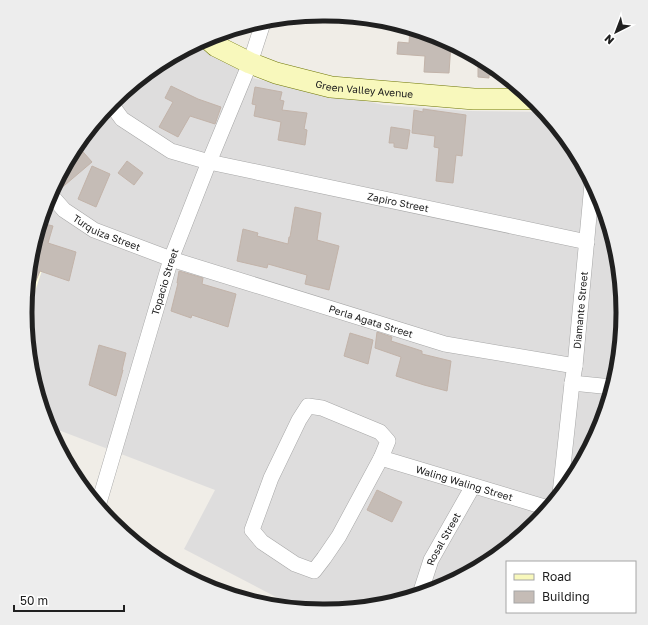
<svg xmlns="http://www.w3.org/2000/svg" width="648" height="625" viewBox="0 0 648 625" font-family="'Golos Text',sans-serif">
<style>
.residential{fill:#dedddd}
.education{fill:#fefde1}
.building{fill:#c5bcb6;stroke:#c2b3a9}
.lines{fill:none;stroke-linecap:round;stroke-linejoin:round}
.street-casing{stroke:#a7a7a7;stroke-width:16}
.secondary-casing{stroke:#6f7707;stroke-width:22}
.street{stroke:#fff;stroke-width:15}
.secondary{stroke:#f8f8bc;stroke-width:21}
.labels{text-anchor:middle;dominant-baseline:central;stroke-width:4;stroke-linejoin:round;paint-order:stroke}
.street-label{font-size:10px;fill:#202020;stroke:#fff}
.rim{fill:none;stroke:#202020;stroke-width:5}
</style>
<rect width="100%" height="100%" fill="#f0ede7"/>
<path class="residential" d="M 197,44 L 252,78 L 384,105 L 469,111 L 544,112 L 572,147 L 600,198 L 617,254 L 622,313 L 617,371 L 600,427 L 572,479 L 535,524 L 490,561 L 438,588 L 382,605 L 324,611 L 297,608 L 184,549 L 215,490 L 48,426 L 31,371 L 26,312 L 31,254 L 48,198 L 76,146 L 113,101 L 158,64 Z"/>
<path class="education" d="M 49,249 L 26,319 L 26,312 L 31,254 Z"/>
<path class="building" d="M 410,28 L 438,37 L 451,43 L 449,73 L 424,72 L 425,56 L 397,54 L 398,42 L 409,43 Z
M 478,58 L 490,64 L 504,76 L 489,75 L 489,78 L 478,77 Z
M 171,86 L 198,99 L 221,107 L 215,124 L 190,116 L 178,137 L 159,127 L 173,102 L 165,98 Z
M 255,87 L 282,92 L 280,100 L 284,101 L 282,110 L 307,113 L 304,129 L 307,130 L 305,145 L 278,140 L 281,122 L 254,116 L 256,105 L 252,104 Z
M 423,109 L 466,115 L 462,156 L 456,155 L 453,183 L 436,181 L 439,148 L 434,147 L 435,136 L 412,133 L 414,110 L 423,112 Z
M 391,127 L 410,130 L 407,149 L 394,147 L 394,143 L 389,143 Z
M 77,145 L 92,162 L 59,190 L 55,186 Z
M 127,161 L 143,173 L 134,185 L 118,173 Z
M 92,166 L 110,174 L 96,207 L 78,199 Z
M 295,207 L 321,213 L 317,240 L 339,246 L 329,290 L 305,284 L 307,275 L 268,264 L 267,268 L 237,261 L 243,229 L 258,233 L 257,236 L 288,244 L 289,237 L 290,237 Z
M 41,223 L 53,226 L 48,243 L 76,252 L 69,281 L 40,271 L 30,295 L 27,295 L 31,254 Z
M 179,271 L 203,278 L 202,284 L 236,294 L 228,327 L 192,315 L 191,318 L 171,311 L 178,283 L 177,283 Z
M 377,332 L 392,337 L 391,341 L 422,351 L 422,354 L 451,361 L 447,391 L 424,385 L 396,376 L 401,357 L 375,348 Z
M 350,333 L 373,340 L 368,364 L 344,356 Z
M 99,345 L 126,353 L 122,370 L 123,370 L 116,396 L 89,385 Z
M 377,490 L 402,502 L 392,522 L 367,510 Z"/>
<g class="lines">
<g class="street-casing">
<g id="street">
<path id="s1" d="M 111,104 L 122,119 L 171,151 L 209,162 L 587,242"/>
<path id="s2" d="M 50,194 L 64,210 L 94,230 L 171,259 L 445,344 L 575,366"/>
<path d="M 572,383 L 612,387"/>
<path d="M 308,406 L 322,408 L 380,432 L 388,441 L 381,458 L 339,536 L 324,558 L 314,571 L 295,564 L 262,542 L 252,530 L 271,478 L 299,420 Z"/>
<path id="s3" d="M 381,458 L 548,508"/>
<path id="s4" d="M 560,494 L 572,383 L 575,366 L 592,184"/>
<path id="s5" d="M 98,506 L 171,259 L 209,162 L 250,63 L 264,20"/>
<path id="s6" d="M 420,594 L 431,560 L 473,486"/>
</g>
</g>
<g class="secondary-casing">
<g id="secondary">
<path id="s7" d="M 207,38 L 216,46 L 250,63 L 276,73 L 331,87 L 474,99 L 532,99"/>
</g>
</g>
<use href="#street" class="street"/>
<use href="#secondary" class="secondary"/>
</g>
<g class="labels">
<g class="street-label">
<text stroke="none"><textPath href="#s7" startOffset="168">Green Valley Avenue</textPath></text>
<text stroke="none"><textPath href="#s1" startOffset="310">Zapiro Street</textPath></text>
<text stroke="none"><textPath href="#s2" startOffset="70">Turquiza Street</textPath></text>
<text stroke="none"><textPath href="#s5" startOffset="234">Topacio Street</textPath></text>
<text stroke="none"><textPath href="#s4" startOffset="185">Diamante Street</textPath></text>
<text stroke="none"><textPath href="#s2" startOffset="349">Perla Agata Street</textPath></text>
<text stroke="none"><textPath href="#s3" startOffset="87">Waling Waling Street</textPath></text>
<text stroke="none"><textPath href="#s6" startOffset="60">Rosal Street</textPath></text>
</g>
</g>
<path d="M0 0H648V625H0ZM323 21H325A291 291 0 0 1 616 312V313A291 291 0 0 1 325 604H323A291 291 0 0 1 32 313V312A291 291 0 0 1 323 21Z" fill="#ededed" fill-rule="evenodd"/>
<path class="rim" d="M323 21H325A291 291 0 0 1 616 312V313A291 291 0 0 1 325 604H323A291 291 0 0 1 32 313V312A291 291 0 0 1 323 21Z"/>
<rect x="506" y="561" width="130" height="52" fill="#ffffff" stroke="#a6a6a6"/>
<rect x="514" y="574" width="20" height="6" fill="#f8f8bc" stroke="#a6a6a6"/>
<text x="542" y="581" font-size="12" fill="#202020">Road</text>
<rect x="514" y="591" width="20" height="12" fill="#c5bcb6" stroke="#a6a6a6"/>
<text x="542" y="601" font-size="12" fill="#202020">Building</text>
<g transform="translate(616 32) rotate(222)" stroke="#ffffff" stroke-width="3" paint-order="stroke">
<path d="M0-3L7 15L0 10L-7 15Z" fill="#202020"/>
<text y="-6" font-size="11" font-weight="bold" text-anchor="middle" fill="#202020">N</text>
</g>
<path d="M14 605v6h110v-6" fill="none" stroke="#202020" stroke-width="2"/>
<text x="20" y="605" font-size="12" fill="#202020" stroke="#ffffff" stroke-width="3" paint-order="stroke">50 m</text>
</svg>
